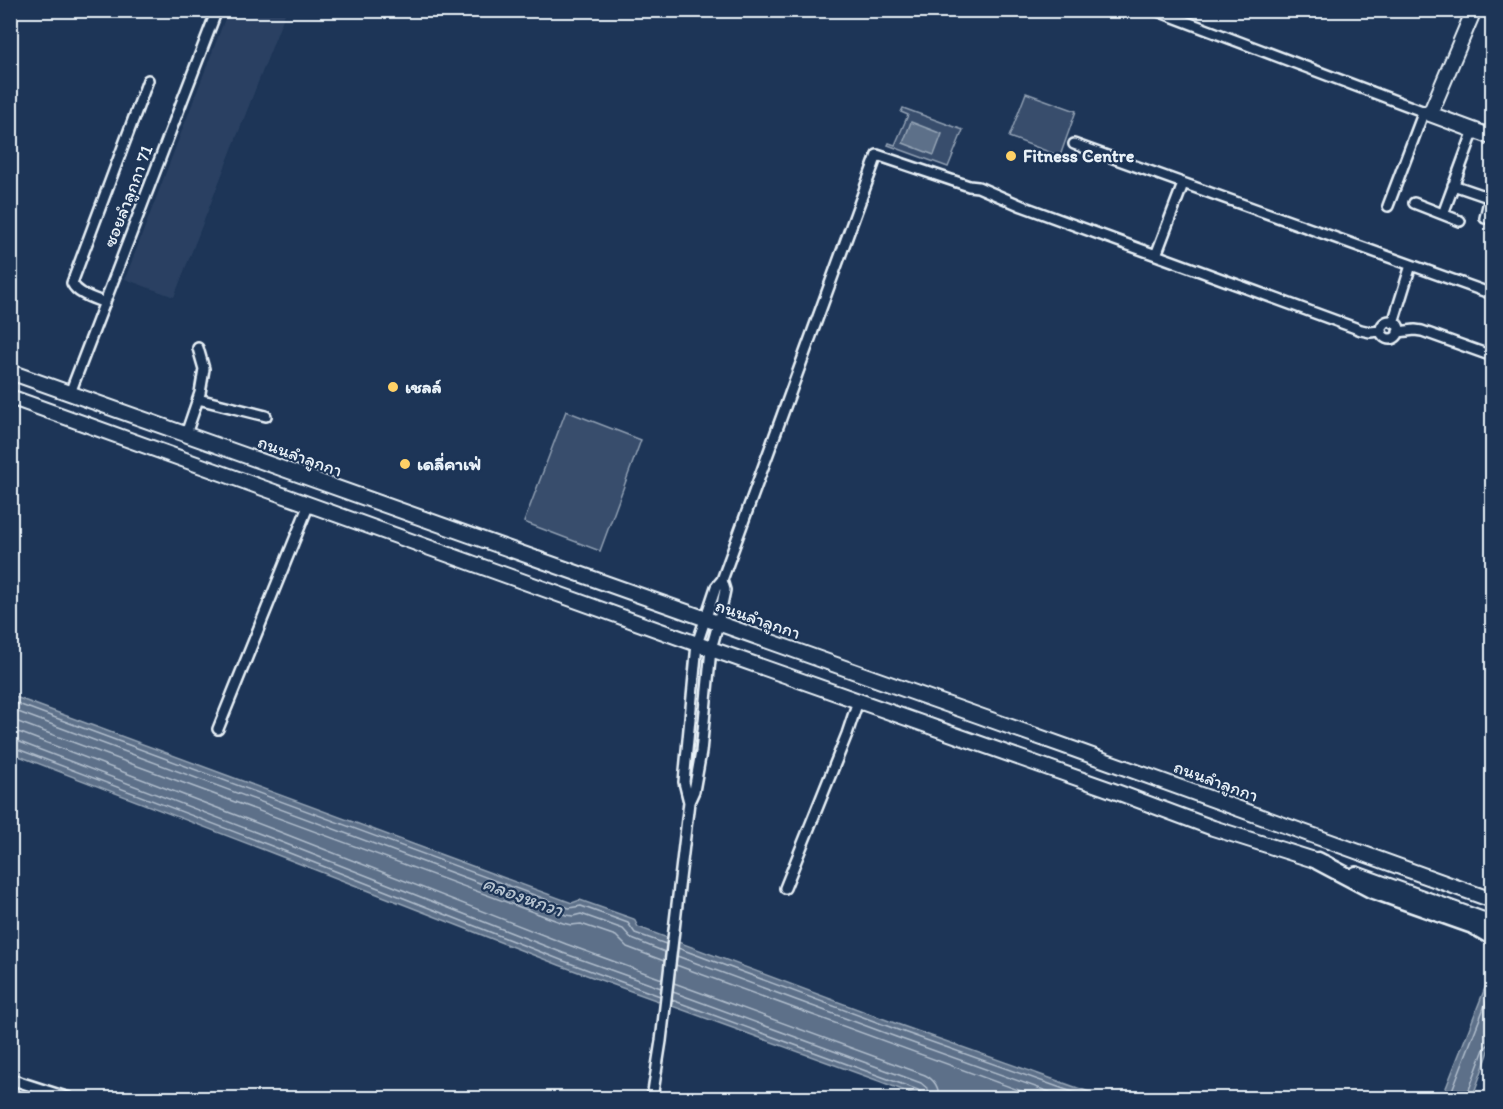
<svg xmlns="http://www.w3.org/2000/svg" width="1503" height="1109" viewBox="0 0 1503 1109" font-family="Itim,'Playpen Sans Thai',sans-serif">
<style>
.built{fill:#2a4162}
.green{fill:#374d6c;stroke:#909fb2;stroke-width:1.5}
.water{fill:#5d7089;stroke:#95a4b5;stroke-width:1.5}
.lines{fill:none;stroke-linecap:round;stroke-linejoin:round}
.shore{stroke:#b0bdcc;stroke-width:1.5}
.street-casing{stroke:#e8f1f8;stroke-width:14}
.secondary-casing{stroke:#e8f1f8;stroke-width:18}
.highway-casing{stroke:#e8f1f8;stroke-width:21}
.street{stroke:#1d3557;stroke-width:9}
.secondary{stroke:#1d3557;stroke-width:14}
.highway{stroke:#1d3557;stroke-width:16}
.poi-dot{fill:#ffd166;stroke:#1d3557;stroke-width:2}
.labels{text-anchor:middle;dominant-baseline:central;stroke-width:4.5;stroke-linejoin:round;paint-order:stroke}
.poi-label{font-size:18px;font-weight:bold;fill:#e8f1f8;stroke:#1d3557;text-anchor:start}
.street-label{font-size:18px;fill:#e8f1f8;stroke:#1d3557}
.water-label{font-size:20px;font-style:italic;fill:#b7c4d1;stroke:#1d3557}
</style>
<rect width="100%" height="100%" fill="#1d3557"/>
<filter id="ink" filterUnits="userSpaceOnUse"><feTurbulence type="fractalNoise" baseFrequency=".0167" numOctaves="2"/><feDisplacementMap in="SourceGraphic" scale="12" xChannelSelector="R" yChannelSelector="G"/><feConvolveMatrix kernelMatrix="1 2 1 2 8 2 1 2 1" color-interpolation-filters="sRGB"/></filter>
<g filter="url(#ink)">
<path class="built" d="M 228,11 L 286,11 L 174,297 L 125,279 Z"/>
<path class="green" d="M 1026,93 L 1076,111 L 1060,156 L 1009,137 Z
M 903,108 L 963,130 L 948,167 L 888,145 L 889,143 L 895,145 L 908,115 L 901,112 Z
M 566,411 L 641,440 L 600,551 L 524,522 Z"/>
<path class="water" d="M 911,122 L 942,134 L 934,155 L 903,143 Z
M 10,695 L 572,903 L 580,900 L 634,919 L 638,927 L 900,1025 L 1106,1098 L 923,1098 L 879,1081 L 559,965 L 267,851 L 11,753 Z
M 1492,970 L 1492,1043 L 1472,1098 L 1442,1098 Z"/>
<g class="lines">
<path class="shore" d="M 10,701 L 569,908 L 581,906 L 628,923 L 635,933 L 666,944
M 10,709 L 566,915 L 573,916 L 581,914 L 623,929 L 632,939 L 665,952
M 10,719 L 563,923 L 571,925 L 581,924 L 616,936 L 627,947 L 664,961
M 10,731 L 21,733 L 275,830 L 566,944 L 662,979
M 10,740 L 17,741 L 271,838 L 563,953 L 661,988
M 10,748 L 15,748 L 269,845 L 561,960 L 660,996
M 678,948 L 898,1030 L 1089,1098
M 677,956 L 896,1037 L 1066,1098
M 676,965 L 1040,1098
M 674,983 L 925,1075 C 935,1080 939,1088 939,1098
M 673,992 L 921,1083 L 928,1089 L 930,1098
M 672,1000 L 918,1090 L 922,1094 L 923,1098
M 1449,1098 L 1492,987
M 1467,1098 L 1467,1095 L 1484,1049 L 1488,1045 L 1492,1044"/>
<g class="street-casing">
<path id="street" d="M 1155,10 L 1430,114
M 1074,144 L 1492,294
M 1453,185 L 1488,197 L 1489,201 L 1485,218
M 1414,203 L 1460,221
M 1388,206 L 1424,111
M 1443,214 L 1474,130
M 1156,255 L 1183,184
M 105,303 C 94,298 78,295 72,283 L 148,80
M1381 330a9 9 0 1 1 18 0a9 9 0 1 1-18 0Z
M 1393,323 L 1411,265
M 1398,332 L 1415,330 L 1422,331 L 1492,356
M 70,393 L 217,10
M 198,399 L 266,416
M 186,434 L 200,393 L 204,369 L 198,348
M 218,729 L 309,504
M 689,802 L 684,782 L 697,644 L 716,587 L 722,580 L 877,155 L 969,186 L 978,187 L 1022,206 L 1361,330 L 1370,332 L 1381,331
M 785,888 L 847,734 L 858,701
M 10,1079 L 69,1098
M 652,1098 L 661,1041 L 689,802 L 694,791 L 701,752 L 711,649 L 718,624 L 725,590 L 722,580"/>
</g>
<g class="secondary-casing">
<path id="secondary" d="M 1474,10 L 1430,114 L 1492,137
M 10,372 L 1073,749 L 1492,900
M 10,397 L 711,649 L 1114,791 L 1213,828 L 1327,864
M 1356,874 L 1492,923"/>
</g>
<g class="highway-casing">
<path id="highway" d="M 1318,861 L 1371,889 L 1473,925 L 1492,936"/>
</g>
<use href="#street" class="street"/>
<use href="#secondary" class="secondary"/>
<use href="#highway" class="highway"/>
</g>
</g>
<g class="poi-dot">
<circle cx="1011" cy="156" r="6"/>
<circle cx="393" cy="387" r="6"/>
<circle cx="405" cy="464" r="6"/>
</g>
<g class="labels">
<g class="poi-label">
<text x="1023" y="156">Fitness Centre</text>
<text x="405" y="387">เชลล์</text>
<text x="417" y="464">เดลี่คาเฟ่</text>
</g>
<g class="street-label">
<text transform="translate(128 196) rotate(-69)">ซอยลำลูกกา 71</text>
<text transform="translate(300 456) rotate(20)">ถนนลำลูกกา</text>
<text transform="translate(758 619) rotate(19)">ถนนลำลูกกา</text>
<text transform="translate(1216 781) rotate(20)">ถนนลำลูกกา</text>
</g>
<g class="water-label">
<text transform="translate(523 896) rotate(20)">คลองหกวา</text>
</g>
</g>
<rect width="1503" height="1109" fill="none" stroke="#1d3557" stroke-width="36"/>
<rect x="18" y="18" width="1467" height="1073" fill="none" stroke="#e8f1f8" stroke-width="2" filter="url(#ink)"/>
</svg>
